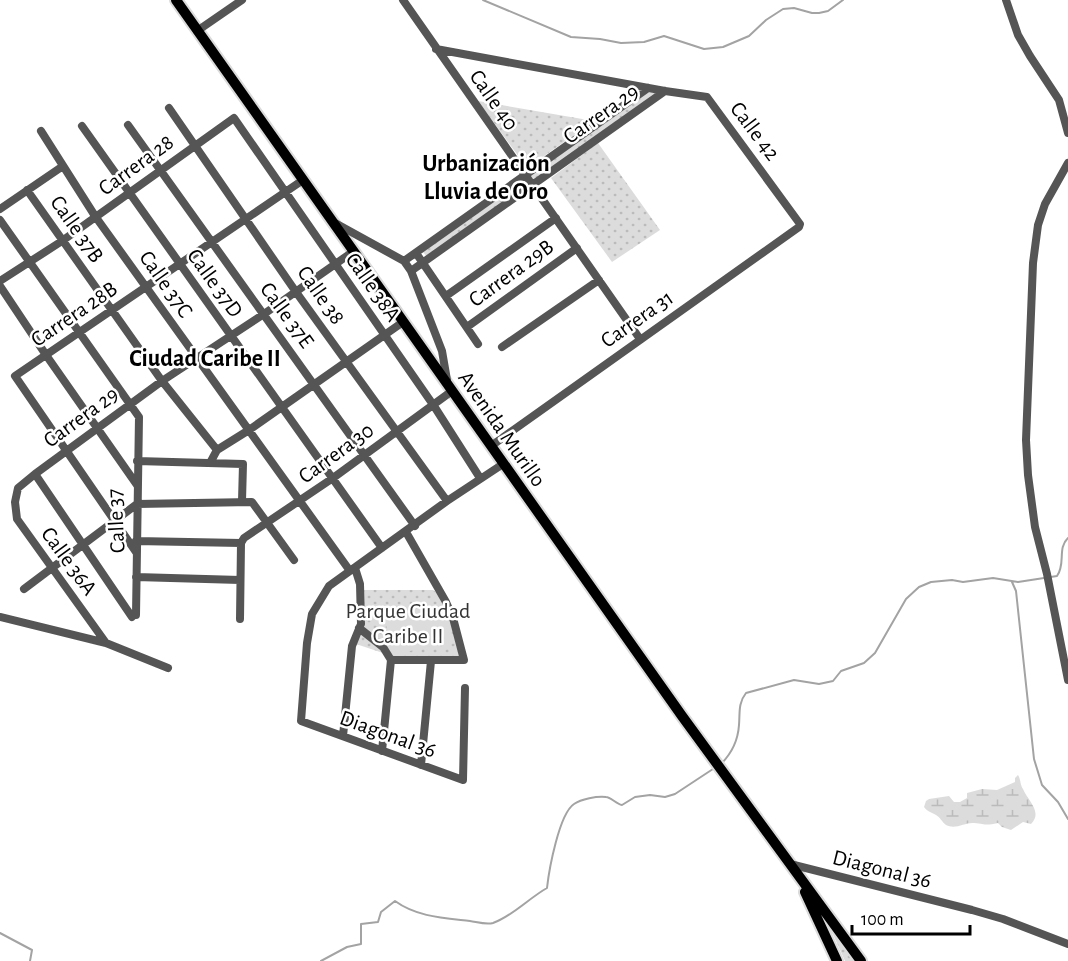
<svg xmlns="http://www.w3.org/2000/svg" width="1068" height="961" viewBox="0 0 1068 961" font-family="'Alegreya Sans',sans-serif">
<style>
.grass{fill:url(#grass-dots)}
.wetland{fill:url(#wetland-marsh)}
.garden{fill:#dcdcdc}
.lines{fill:none;stroke-linecap:round;stroke-linejoin:round}
.stream{stroke:#a3a3a3;stroke-width:2}
.major-casing{stroke:#dbdbdb;stroke-width:14}
.minor{stroke:#555;stroke-width:8}
.major{stroke:#000;stroke-width:10}
.labels{text-anchor:middle;dominant-baseline:central;stroke-width:5;stroke-linejoin:round;paint-order:stroke}
.street-label{font-size:22px;fill:#000;stroke:#fff}
.park-label{font-size:22px;fill:#333;stroke:#fff}
.neighbourhood-label{font-size:24px;font-weight:bold;fill:#000;stroke:#fff}
</style>
<defs>
<pattern id="grass-dots" width="8" height="8" patternUnits="userSpaceOnUse" patternTransform="scale(1.5)"><rect width="8" height="8" fill="#dcdcdc"/><path d="M2 2h.1M6 6h.1" fill="none" stroke="#bbb" stroke-width="1.8" stroke-linecap="round"/></pattern>
<pattern id="wetland-marsh" width="20" height="14" patternUnits="userSpaceOnUse" patternTransform="scale(1.5)"><rect width="20" height="14" fill="#dcdcdc"/><path d="M1 5h8M5 5V1M11 12h8M15 12V8" fill="none" stroke="#bbb"/></pattern>
</defs>
<rect width="100%" height="100%" fill="#fff"/>
<path class="grass" d="M 648,92 L 655,93 L 534,181 L 530,176 Z
M 478,101 L 594,121 L 527,168 Z
M 598,143 L 660,230 L 612,262 L 551,178 Z
M 525,180 L 528,184 L 427,257 L 423,252 Z
M 363,590 L 433,590 L 442,597 L 450,617 L 459,656 L 395,657 L 356,644 L 365,628 Z
M 826,919 L 855,961 L 845,961 Z"/>
<path class="wetland" d="M 1018,775 C 1021,780 1020,785 1023,789 C 1028,801 1043,812 1031,824 L 1023,822 L 1011,830 L 1002,827 L 998,823 C 985,826 986,824 974,823 C 965,822 956,830 946,825 C 942,822 940,817 936,815 C 931,812 928,812 924,807 L 926,801 L 929,799 L 949,796 L 954,802 L 960,802 L 967,798 L 967,793 L 982,789 L 997,790 L 1015,782 L 1015,778 Z"/>
<path class="garden" d="M 444,602 L 453,641 L 393,655 L 384,616 Z"/>
<g class="lines">
<path class="stream" d="M 483,0 L 571,37 L 600,39 L 621,43 L 644,42 L 664,36 L 704,49 L 723,47 L 749,36 L 766,20 L 783,9 L 794,8 L 812,13 L 819,13 L 828,11 L 843,0
M 1012,582 L 1016,591 L 1034,759 L 1042,785 L 1058,802 L 1068,819
M 721,764 C 732,753 738,740 739,725 C 740,713 738,703 746,693 L 794,680 L 819,684 L 833,681 L 841,671 L 864,663 L 875,653 L 906,599 L 919,587 L 931,582 L 952,580 L 963,582 L 993,578 L 1018,582 L 1057,576 C 1066,564 1057,548 1068,538
M 0,933 L 32,950 L 30,961
M 321,961 L 347,947 L 361,944 L 361,924 L 378,922 L 381,912 L 395,901 C 417,917 444,918 470,921 C 477,922 486,925 493,923 C 513,916 529,898 547,888 C 549,870 559,814 574,804 C 581,799 597,796 606,797 C 611,797 616,804 622,805 L 635,797 L 650,795 L 665,797 L 675,794 L 716,767"/>
<g class="major-casing">
<path id="major" d="M 176,0 L 682,716 L 861,961
M 805,892 L 837,961"/>
</g>
<path class="minor" d="M 403,0 L 640,339
M 1006,0 L 1018,35 L 1030,56 L 1059,100 L 1068,133
M 197,31 L 242,0
M 436,49 L 665,91 L 707,97 L 800,224 L 799,227 L 491,446
M 169,108 L 296,292 L 447,501
M 128,125 L 415,526
M 82,126 L 382,548
M 41,131 L 95,216 L 350,571
M 1068,163 L 1045,204 L 1038,225 L 1033,263 L 1026,440 L 1028,475 L 1035,527 L 1047,574 L 1068,680
M 27,190 L 162,381 L 217,450
M 0,209 L 63,166
M 0,220 L 139,417 L 136,615
M 335,223 L 404,261 L 411,271 L 442,351 L 447,380
M 416,253 L 478,344
M 404,261 L 648,88
M 411,271 L 665,91
M 0,281 L 62,241 L 234,118 L 434,406 L 480,478
M 0,286 L 46,355 L 137,485
M 446,296 L 556,218
M 467,327 L 577,248
M 502,347 L 599,280
M 137,461 L 243,464 L 242,501
M 210,463 L 217,450 L 249,430 L 403,322
M 35,474 L 132,617
M 136,541 L 241,543
M 241,543 L 244,538 L 333,478 L 452,391
M 136,552 L 15,376 L 303,180
M 136,577 L 240,580
M 24,589 L 137,504 L 252,502 L 294,560
M 0,617 L 106,643 L 168,668
M 240,619 L 241,543
M 359,628 L 383,647 L 391,660 L 464,660 L 453,618 L 446,602 L 406,532
M 106,643 L 17,519 L 15,502 L 18,488 L 35,474 L 162,381 L 264,314 L 354,251
M 465,688 L 463,780 L 301,721 L 307,643 L 312,614 L 329,586 L 447,501 L 503,464
M 343,736 L 352,646 L 361,624 L 360,584 L 355,568
M 382,751 L 391,660
M 421,765 L 431,661
M 790,864 L 972,910 L 1003,919 L 1068,944"/>
<use href="#major" class="major"/>
</g>
<g class="labels">
<g class="street-label">
<text transform="translate(494 100) rotate(55)">Calle 40</text>
<text transform="translate(601 114) rotate(-35)">Carrera 29</text>
<text transform="translate(755 131) rotate(53)">Calle 42</text>
<text transform="translate(136 165) rotate(-36)">Carrera 28</text>
<text transform="translate(77 229) rotate(55)">Calle 37B</text>
<text transform="translate(511 273) rotate(-36)">Carrera 29B</text>
<text transform="translate(215 283) rotate(54)">Calle 37D</text>
<text transform="translate(166 284) rotate(55)">Calle 37C</text>
<text transform="translate(373 287) rotate(55)">Calle 38A</text>
<text transform="translate(321 295) rotate(55)">Calle 38</text>
<text transform="translate(74 314) rotate(-34)">Carrera 28B</text>
<text transform="translate(287 315) rotate(54)">Calle 37E</text>
<text transform="translate(637 319) rotate(-35)">Carrera 31</text>
<text transform="translate(81 417) rotate(-36)">Carrera 29</text>
<text transform="translate(502 429) rotate(55)">Avenida Murillo</text>
<text transform="translate(336 453) rotate(-36)">Carrera 30</text>
<text transform="translate(116 521) rotate(-93)">Calle 37</text>
<text transform="translate(69 561) rotate(54)">Calle 36A</text>
<text transform="translate(388 734) rotate(20)">Diagonal 36</text>
<text transform="translate(882 869) rotate(14)">Diagonal 36</text>
</g>
<g class="park-label">
<text x="408" y="611">Parque Ciudad<tspan x="408" dy="25">Caribe II</tspan></text>
</g>
<g class="neighbourhood-label">
<text x="486" y="164">Urbanización<tspan x="486" dy="28">Lluvia de Oro</tspan></text>
<text x="205" y="359">Ciudad Caribe II</text>
</g>
</g>
<path d="M852 925v9h118v-9" fill="none" stroke="#000000" stroke-width="3"/>
<text x="861" y="925" font-size="18" fill="#000000" stroke="#ffffff" stroke-width="4.5" paint-order="stroke">100 m</text>
</svg>
